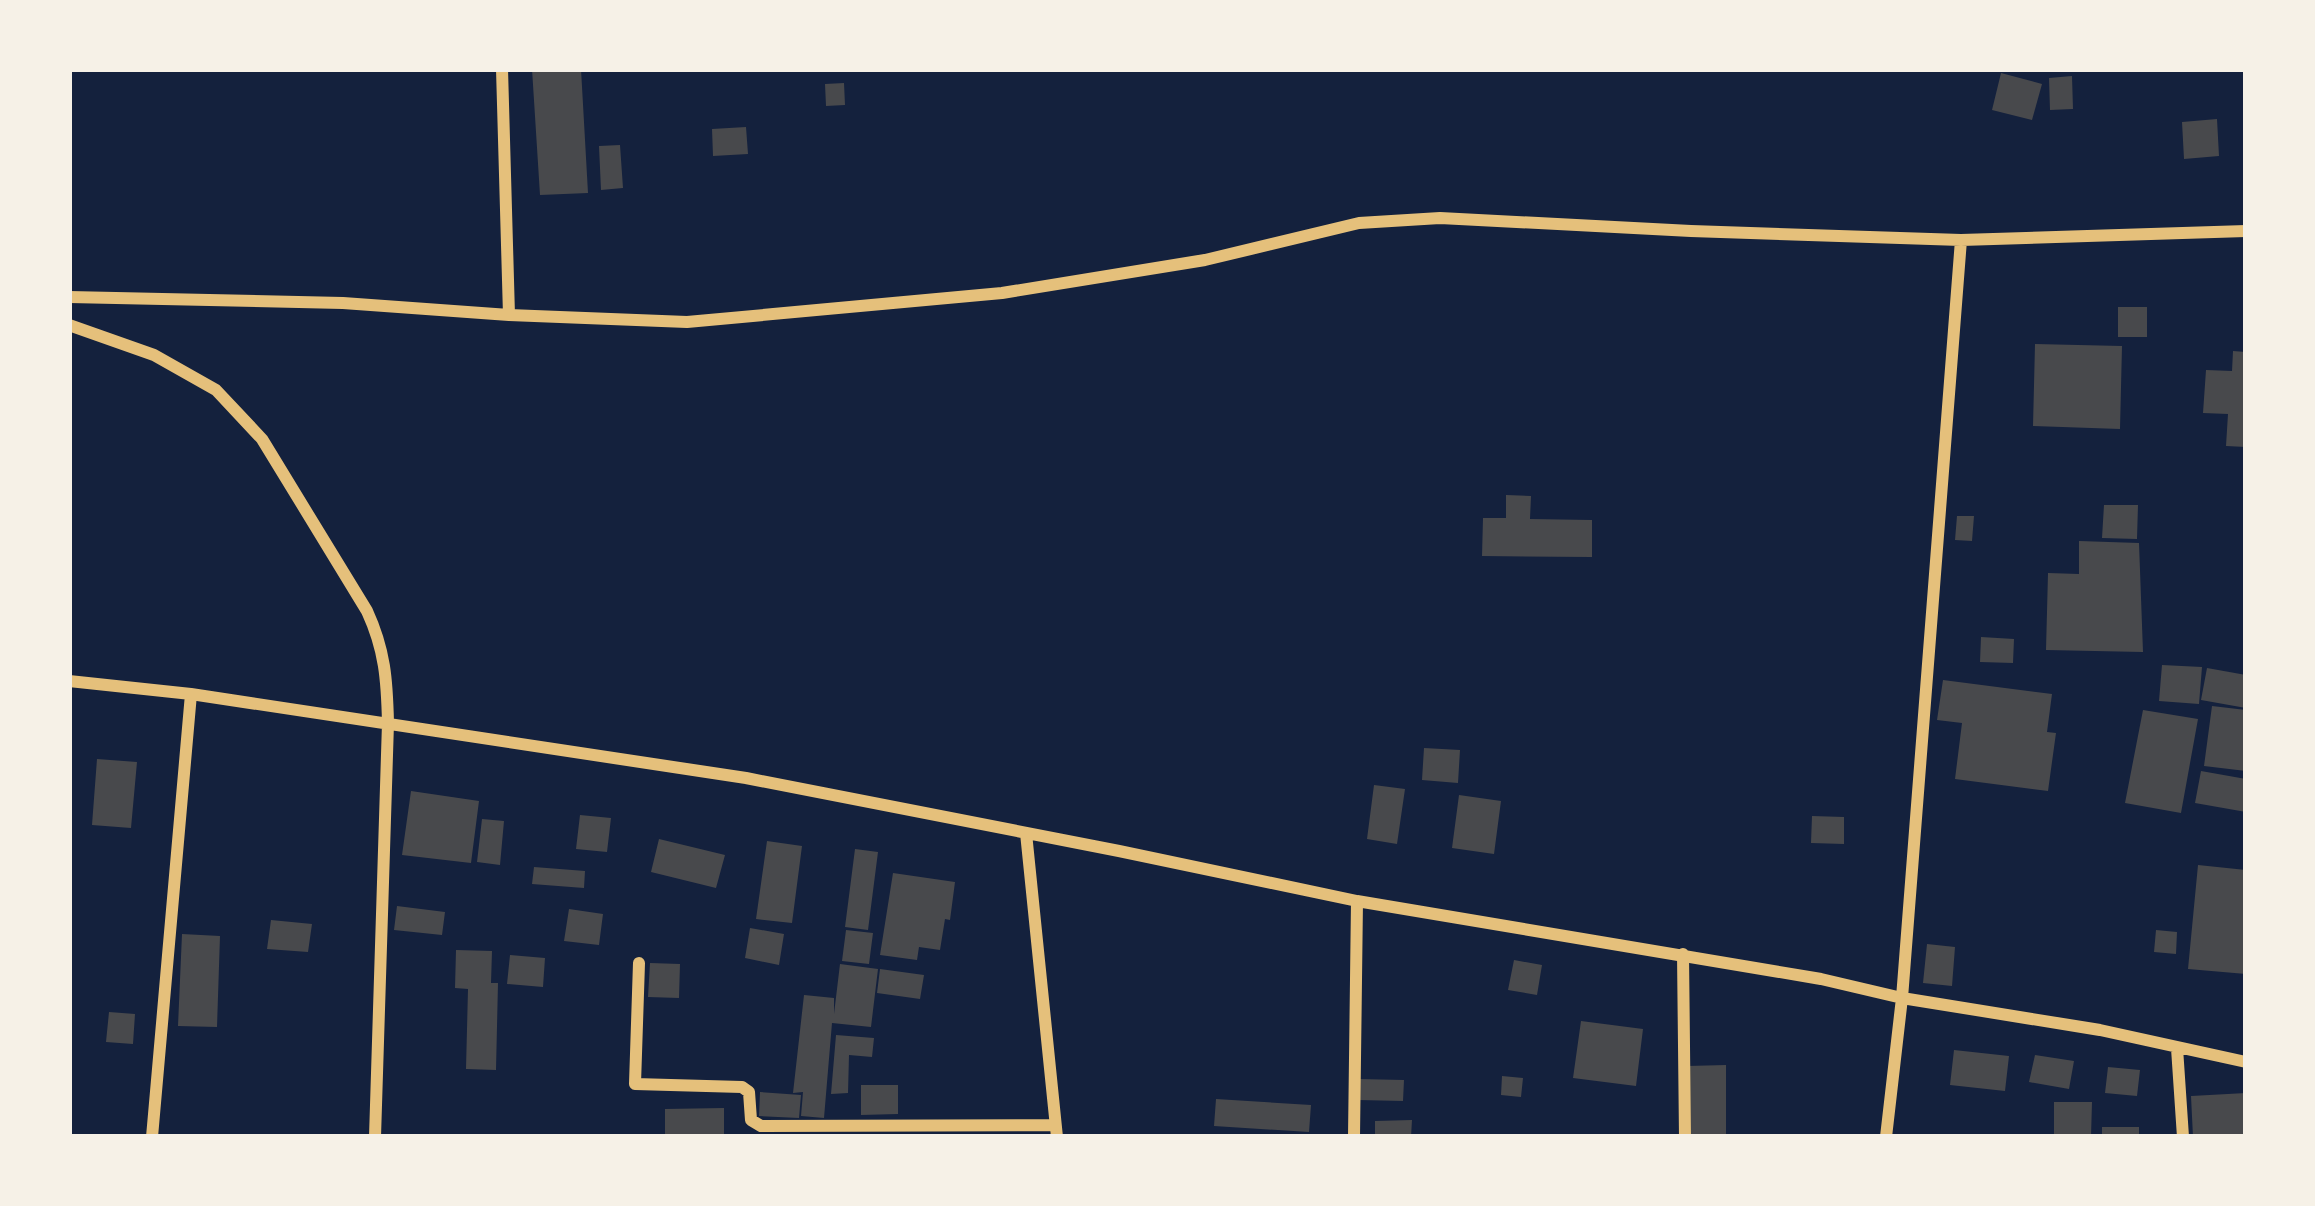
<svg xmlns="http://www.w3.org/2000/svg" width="2315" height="1206" viewBox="0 0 2315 1206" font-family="'Fira Sans',sans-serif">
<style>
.building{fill:#48494c}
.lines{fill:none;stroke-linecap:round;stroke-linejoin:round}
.minor{stroke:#e5c07b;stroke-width:12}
</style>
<rect width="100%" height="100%" fill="#14213d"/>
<path class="building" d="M 532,69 L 581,69 L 588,193 L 540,195 Z
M 2001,73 L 2042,84 L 2032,120 L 1992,110 Z
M 2072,76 L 2073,109 L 2050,110 L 2049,78 Z
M 844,83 L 845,105 L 826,106 L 825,84 Z
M 2217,119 L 2219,156 L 2184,159 L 2182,122 Z
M 746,127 L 748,154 L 713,156 L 712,129 Z
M 620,145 L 623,188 L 601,190 L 599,146 Z
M 2118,307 L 2147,307 L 2147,337 L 2118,337 Z
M 2035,344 L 2122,346 L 2120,429 L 2033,426 Z
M 2233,351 L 2246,352 L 2246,447 L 2226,446 L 2228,414 L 2203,413 L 2206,370 L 2232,371 Z
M 1506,495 L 1531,496 L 1530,519 L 1592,520 L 1592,557 L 1482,556 L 1483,518 L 1506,518 Z
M 2104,505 L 2138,505 L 2137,539 L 2102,538 Z
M 1957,516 L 1974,516 L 1972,541 L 1955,540 Z
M 2079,541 L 2139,543 L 2143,652 L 2046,650 L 2048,573 L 2079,574 Z
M 1981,637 L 2014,639 L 2013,663 L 1980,662 Z
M 2162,665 L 2202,667 L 2199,704 L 2159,701 Z
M 2207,668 L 2246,675 L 2246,708 L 2201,700 Z
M 1943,680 L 2052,694 L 2047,732 L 2056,733 L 2048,791 L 1955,779 L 1962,723 L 1937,720 Z
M 2212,706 L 2246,710 L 2246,771 L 2204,766 Z
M 2143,710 L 2198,719 L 2181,813 L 2125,803 Z
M 1424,748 L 1460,750 L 1458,783 L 1422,780 Z
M 97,759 L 137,762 L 131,828 L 92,825 Z
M 2201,771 L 2246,779 L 2246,812 L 2195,803 Z
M 1374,785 L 1405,789 L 1397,844 L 1367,839 Z
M 411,791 L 479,801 L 471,863 L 402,855 Z
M 1459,795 L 1501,801 L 1494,854 L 1452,848 Z
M 580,815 L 611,818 L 607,852 L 576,849 Z
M 1812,816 L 1844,817 L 1844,844 L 1811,843 Z
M 482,819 L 504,821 L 500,865 L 477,862 Z
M 659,839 L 725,855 L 716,888 L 651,872 Z
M 767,841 L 802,846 L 792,923 L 756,919 Z
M 855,849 L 878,852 L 868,930 L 845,927 Z
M 2198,865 L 2246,870 L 2246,974 L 2188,969 Z
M 534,867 L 585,871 L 584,888 L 532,884 Z
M 893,873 L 955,882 L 950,920 L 945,919 L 940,950 L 919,947 L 917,960 L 880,955 Z
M 397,906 L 445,912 L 442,935 L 394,930 Z
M 569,909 L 603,914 L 599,945 L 564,941 Z
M 271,920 L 312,924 L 308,952 L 267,949 Z
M 750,928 L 784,934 L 779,965 L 745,958 Z
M 846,930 L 873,933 L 869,964 L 842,961 Z
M 2156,930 L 2177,932 L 2176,954 L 2154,952 Z
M 182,934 L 220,936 L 217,1027 L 178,1026 Z
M 1927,944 L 1955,947 L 1952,986 L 1923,983 Z
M 456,950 L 492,951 L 491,983 L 498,983 L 496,1070 L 466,1069 L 468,989 L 455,988 Z
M 510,955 L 545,958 L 543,987 L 507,984 Z
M 1514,960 L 1542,965 L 1537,995 L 1508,990 Z
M 650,963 L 680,964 L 679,998 L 648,997 Z
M 840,964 L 878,969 L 871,1027 L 832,1023 L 824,1118 L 801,1116 L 803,1092 L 793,1093 L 804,995 L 834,998 L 834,1014 Z
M 880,969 L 924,975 L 920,999 L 877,993 Z
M 109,1012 L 135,1014 L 133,1044 L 106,1042 Z
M 1581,1021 L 1643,1029 L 1636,1086 L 1573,1078 Z
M 836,1035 L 874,1038 L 872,1057 L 849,1055 L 848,1093 L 831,1094 Z
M 1954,1050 L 2009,1056 L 2005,1091 L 1950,1085 Z
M 2035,1055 L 2074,1061 L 2069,1089 L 2029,1082 Z
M 1726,1065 L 1726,1137 L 1688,1137 L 1687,1066 Z
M 2108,1067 L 2140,1070 L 2137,1096 L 2105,1093 Z
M 1502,1076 L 1523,1078 L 1521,1097 L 1501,1095 Z
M 1358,1079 L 1404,1080 L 1403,1101 L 1358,1100 Z
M 861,1085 L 898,1085 L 898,1114 L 861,1115 Z
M 760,1092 L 801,1095 L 799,1118 L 759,1116 Z
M 2246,1093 L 2246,1137 L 2193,1137 L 2191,1096 Z
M 1216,1099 L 1311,1105 L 1309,1132 L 1214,1126 Z
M 2054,1102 L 2092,1102 L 2091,1137 L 2054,1137 Z
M 724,1108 L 724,1137 L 665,1137 L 665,1109 Z
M 1412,1120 L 1411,1137 L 1375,1137 L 1375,1121 Z
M 2102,1127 L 2139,1127 L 2139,1137 L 2102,1137 Z"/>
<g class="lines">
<path class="minor" d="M 502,69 L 509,315
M 69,297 L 343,303 L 509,315 L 687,322 L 1002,293 L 1205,260 L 1359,223 L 1440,218 L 1691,231 L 1961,240 L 2246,231
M 69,325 L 154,355 L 216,390 L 262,439 L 367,611 C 385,650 387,680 388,723 L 375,1137
M 69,681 L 191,694 L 746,778 L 1119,851 L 1357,901 L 1821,979 L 1902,998 L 2100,1030 L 2246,1062
M 1026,833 L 1057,1137
M 1683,954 L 1685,1137
M 639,963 L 635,1084 L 742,1087 L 749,1092 L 751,1120 L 761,1126 L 1055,1125
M 2177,1048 L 2183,1137
M 152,1137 L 191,694
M 1354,1137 L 1357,901
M 1886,1137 L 1902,998 L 1961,240"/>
</g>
<rect width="2315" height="1206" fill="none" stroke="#f6f1e7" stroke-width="144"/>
</svg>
